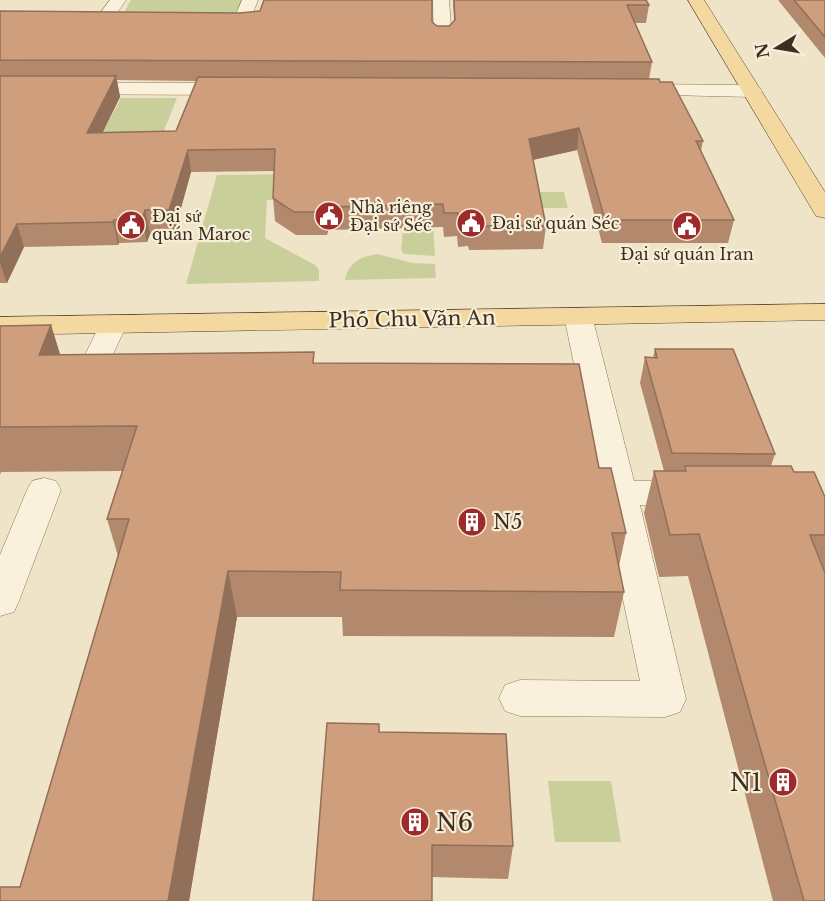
<svg xmlns="http://www.w3.org/2000/svg" width="825" height="901" viewBox="0 0 825 901" font-family="'Libre Baskerville',serif">
<style>
.green{fill:#c9cf9b}
.lines{fill:none;stroke-linecap:round;stroke-linejoin:round}
.minor-casing{stroke:#8d765c;stroke-width:1}
.major-casing{stroke:#5b4430;stroke-width:1}
.minor{fill:#faf1dc;fill-rule:evenodd}
.major{fill:#f3d9a0;fill-rule:evenodd}
.wall{fill:#b2896c;fill-rule:evenodd}
.shaded-wall{fill:#916f58}
.building{fill:#cf9f7d;stroke:#916f58;stroke-width:1.5}
.labels{text-anchor:middle;dominant-baseline:central;stroke-width:4.5;stroke-linejoin:round;paint-order:stroke}
.far-poi-label{font-size:16px;fill:#3d2e20;stroke:#f7eed8;text-anchor:start}
.street-label{font-size:20px;fill:#3d2e20;stroke:#f7eed8}
.poi-label{font-size:20px;fill:#3d2e20;stroke:#f7eed8;text-anchor:start}
.near-poi-label{font-size:24px;fill:#3d2e20;stroke:#f7eed8;text-anchor:end}
</style>
<rect width="100%" height="100%" fill="#f0e4c8"/>
<path class="green" d="M 131,0 L 243,0 L 238,14 L 123,14 Z
M 121,98 L 177,98 L 155,153 L 97,144 Z
M 430,172 L 288,200 L 267,200 L 265,238 L 315,265 L 319,270 L 319,281 L 186,284 L 217,175 Z
M 513,192 L 564,192 L 568,208 L 543,208 L 546,223 L 518,224 Z
M 431,195 L 435,256 L 404,254 L 401,250 L 406,201 Z
M 377,254 L 413,263 L 435,264 L 436,278 L 345,280 C 349,262 360,257 377,254 Z
M 548,781 L 611,781 L 621,842 L 555,842 Z"/>
<g class="lines">
<g class="minor-casing">
<path id="minor" d="M 110,0 L 126,0 L 113,19 L 136,20 L 139,24 L 136,28 L 95,28 L 92,24 Z
M 242,0 L 258,0 L 247,28 L 209,29 L 203,28 L 200,24 L 203,20 L 234,19 Z
M 433,0 L 449,0 L 452,39 L 449,43 L 437,43 L 434,39 Z
M 0,82 L 238,83 L 245,85 L 248,89 L 245,93 L 238,95 L 0,94 Z
M 632,84 L 752,85 L 759,87 L 762,91 L 759,95 L 752,97 L 625,94 L 622,90 L 625,86 Z
M 578,308 L 588,310 L 592,316 L 634,481 L 694,481 L 706,484 L 711,493 L 706,502 L 694,505 L 640,505 L 686,699 L 680,712 L 665,717 L 520,716 L 505,711 L 499,698 L 505,685 L 520,680 L 640,681 L 564,316 L 568,310 Z
M 113,315 L 123,318 L 127,324 L 109,363 L 99,366 L 89,363 L 84,357 L 103,318 Z
M 44,478 L 56,481 L 61,490 L 19,601 L 14,612 L 0,616 L 0,555 L 27,490 L 32,481 Z"/>
</g>
<g class="major-casing">
<path id="major" d="M 688,0 L 704,0 L 825,192 L 825,218 L 816,216 L 813,211 Z
M 825,304 L 825,320 L 0,335 L 0,317 Z"/>
</g>
<use href="#minor" class="minor"/>
<use href="#major" class="major"/>
</g>
<path class="wall" d="M 453,0 L 646,0 L 649,5 L 646,23 L 635,23 L 652,62 L 649,79 L 660,82 L 703,141 L 701,151 L 734,220 L 728,243 L 602,243 L 577,150 L 533,160 L 546,226 L 543,249 L 469,250 L 468,246 L 458,247 L 457,236 L 444,237 L 443,227 L 328,230 L 327,235 L 296,235 L 275,221 L 273,198 L 274,171 L 191,172 L 174,233 L 150,234 L 147,242 L 119,243 L 118,245 L 24,247 L 7,283 L 0,283 L 0,11 L 432,22 L 437,26 L 449,26 L 454,21 ZM 117,80 L 197,81 L 176,131 L 103,132 L 120,97 Z
M 778,0 L 825,0 L 825,58 Z
M 51,325 L 60,354 L 315,364 L 599,468 L 626,533 L 619,566 L 624,592 L 614,637 L 343,636 L 342,617 L 237,617 L 189,901 L 0,901 L 20,887 L 118,556 L 107,519 L 123,471 L 1,472 L 0,475 L 0,326 Z
M 655,349 L 775,454 L 771,466 L 794,472 L 825,497 L 825,901 L 773,901 L 688,576 L 659,577 L 644,513 L 654,471 L 664,471 L 640,383 L 645,357 L 653,358 Z
M 379,732 L 513,846 L 508,879 L 432,877 Z"/>
<path class="shaded-wall" d="M 116,76 L 120,97 L 92,154 L 87,133 Z
M 579,128 L 577,150 L 527,161 L 529,139 Z
M 188,150 L 191,172 L 174,233 L 169,210 Z
M 326,207 L 328,230 L 327,235 L 326,212 Z
M 145,210 L 150,234 L 147,242 L 142,219 Z
M 114,220 L 119,243 L 118,245 L 113,222 Z
M 17,224 L 24,247 L 7,283 L 0,263 L 0,257 Z
M 51,325 L 64,368 L 39,355 Z
M 228,571 L 237,617 L 189,901 L 168,901 Z"/>
<path class="building" d="M 264,0 L 432,0 L 432,22 L 437,26 L 449,26 L 455,20 L 454,0 L 646,0 L 649,5 L 627,5 L 652,62 L 0,60 L 0,11 L 239,13 L 260,11 Z
M 794,0 L 825,0 L 825,37 Z
M 0,76 L 116,76 L 87,133 L 176,131 L 198,77 L 659,79 L 660,82 L 672,82 L 703,141 L 696,141 L 734,220 L 605,220 L 579,128 L 529,139 L 546,226 L 470,226 L 469,223 L 459,224 L 458,213 L 444,213 L 443,204 L 326,207 L 326,212 L 294,212 L 273,198 L 275,149 L 188,150 L 169,210 L 145,210 L 142,219 L 114,220 L 113,222 L 17,224 L 0,257 Z
M 51,325 L 39,355 L 314,352 L 313,363 L 579,364 L 599,468 L 611,468 L 626,533 L 612,533 L 624,592 L 340,590 L 341,572 L 228,571 L 168,901 L 0,901 L 0,887 L 20,887 L 129,519 L 107,519 L 137,426 L 0,427 L 0,326 Z
M 655,349 L 733,349 L 775,454 L 672,453 L 645,357 L 657,358 Z
M 685,466 L 791,466 L 794,472 L 814,472 L 825,497 L 825,535 L 810,535 L 825,573 L 825,901 L 804,901 L 699,534 L 670,535 L 654,471 L 686,471 Z
M 327,723 L 379,724 L 379,732 L 506,734 L 513,846 L 432,845 L 432,901 L 313,901 Z"/>
<defs>
<g id="civic-disc" transform="scale(1.5)"><circle r="9.5" fill="#9e2a2b" stroke="#f7eed8"/><path d="M-.6-6.5H3V-4.5H.6V-3L4-1V1h2V6H-6V1h2V-1L-.6-3ZM-1.2 2.5V6h2.4V2.5Z" fill="#fff"/></g>
<g id="building-disc" transform="scale(1.5)"><circle r="9.5" fill="#9e2a2b" stroke="#f7eed8"/><path d="M-4-6H4V6H1V3H-1V6H-4ZM-2.5-4.3h1.7v1.8h-1.7ZM.8-4.3h1.7v1.8H.8ZM-2.5-1h1.7V.8h-1.7ZM.8-1h1.7V.8H.8Z" fill="#fff"/></g>
</defs>
<g fill-rule="evenodd">
<use href="#civic-disc" x="329" y="216"/>
<use href="#civic-disc" x="471" y="223"/>
<use href="#civic-disc" x="131" y="225"/>
<use href="#civic-disc" x="687" y="226"/>
<use href="#building-disc" x="472" y="522"/>
<use href="#building-disc" x="783" y="782"/>
<use href="#building-disc" x="415" y="822"/>
</g>
<g class="labels">
<g class="far-poi-label">
<text x="350" y="207">Nhà riêng<tspan x="350" dy="18">Đại sứ Séc</tspan></text>
<text x="152" y="216">Đại sứ<tspan x="152" dy="18">quán Maroc</tspan></text>
<text x="492" y="223">Đại sứ quán Séc</text>
<text x="687" y="254" text-anchor="middle">Đại sứ quán Iran</text>
</g>
<g class="street-label">
<text transform="translate(412 319) rotate(-1)">Phố Chu Văn An</text>
</g>
<g class="poi-label">
<text x="493" y="522">N5</text>
</g>
<g class="near-poi-label">
<text x="762" y="782">N1</text>
<text x="436" y="822" text-anchor="start">N6</text>
</g>
</g>
<g transform="translate(777 48) rotate(259)" stroke="#f7eed8" stroke-width="4.5" paint-order="stroke">
<path d="M0-4.5L10 22L0 15L-10 22Z" fill="#3d2e20"/>
<text y="-9" font-size="16" font-weight="bold" text-anchor="middle" fill="#3d2e20">N</text>
</g>
</svg>
